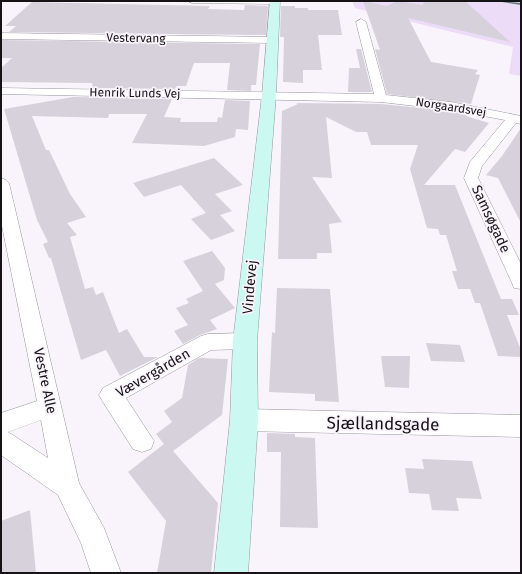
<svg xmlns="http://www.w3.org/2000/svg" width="522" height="574" viewBox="0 0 522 574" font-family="'Fira Sans',sans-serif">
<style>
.green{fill:#ecdcf7}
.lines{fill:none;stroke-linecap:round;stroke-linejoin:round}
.stream{fill:#64827c;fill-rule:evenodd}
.building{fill:#d6d1da}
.street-casing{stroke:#99959d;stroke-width:1}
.secondary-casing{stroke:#99959d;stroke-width:1}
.street{fill:#fff;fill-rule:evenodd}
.secondary{fill:#cbf9f1;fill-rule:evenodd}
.labels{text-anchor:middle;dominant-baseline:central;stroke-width:3.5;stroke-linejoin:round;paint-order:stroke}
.far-street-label{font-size:12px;fill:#151316;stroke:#f9f4fc}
.street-label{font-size:14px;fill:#151316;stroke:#f9f4fc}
.near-street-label{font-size:17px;fill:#151316;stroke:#f9f4fc}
</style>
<rect width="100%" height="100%" fill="#f9f4fc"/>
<path class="green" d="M 352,1 L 521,1 L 521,76 L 509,74 L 513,47 L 355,8 Z"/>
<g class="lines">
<path class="stream" d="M 501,1 L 521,3 L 521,5 L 502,2 Z"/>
</g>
<path class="building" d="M 363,1 L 387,6 L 397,1 L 423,5 L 424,1 L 465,1 L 510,42 L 408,18 L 431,62 L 478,70 L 475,74 L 480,75 L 471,104 L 387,94 L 375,49 L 380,50 Z
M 32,2 L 210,6 L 208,9 L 244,10 L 245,5 L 268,6 L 266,35 L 9,32 L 16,26 L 5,26 Z
M 281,6 L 295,6 L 295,8 L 308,8 L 308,10 L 338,10 L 342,35 L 318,35 L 322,70 L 303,70 L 303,83 L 283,82 L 284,37 L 280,37 Z
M 1,40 L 260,44 L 256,85 L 251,85 L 251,91 L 227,90 L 230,63 L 194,63 L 186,86 L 177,86 L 175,89 L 93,88 L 92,83 L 1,82 L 1,68 L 12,58 L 1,58 Z
M 356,49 L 361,49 L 372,92 L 348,92 L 349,68 L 360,68 Z
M 73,97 L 172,99 L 164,117 L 181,118 L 180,122 L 217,122 L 218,117 L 222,118 L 225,100 L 250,101 L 248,130 L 236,129 L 235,137 L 204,146 L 132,143 L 147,114 L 109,114 L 108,118 L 32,116 L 46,150 L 49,150 L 70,194 L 86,217 L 67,223 L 77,235 L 70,237 L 85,289 L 93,287 L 96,295 L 103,292 L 119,333 L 127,329 L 144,357 L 158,357 L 120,376 L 106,350 L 81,360 L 51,258 L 49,258 L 43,244 L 48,242 L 37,220 L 4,109 Z
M 296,103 L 381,104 L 451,111 L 467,115 L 466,116 L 489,123 L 465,152 L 455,149 L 424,185 L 455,185 L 501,299 L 512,299 L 519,315 L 507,315 L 521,350 L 521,357 L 498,356 L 480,303 L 475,303 L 470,289 L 458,289 L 452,271 L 457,271 L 446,235 L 440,235 L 438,229 L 427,228 L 410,169 L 418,145 L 371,145 L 367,132 L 356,132 L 326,117 L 332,178 L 312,177 L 342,222 L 329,224 L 332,253 L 317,253 L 317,259 L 278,259 L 282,111 L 298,104 Z
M 521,128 L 521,223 L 498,178 L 486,175 L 502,156 Z
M 214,158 L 243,185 L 215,194 L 232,211 L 220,215 L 235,231 L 211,240 L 191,219 L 206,213 L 181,185 L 144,197 L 133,183 Z
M 212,251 L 225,268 L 224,280 L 215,284 L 235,308 L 210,320 L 217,329 L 200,335 L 183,344 L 174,331 L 188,325 L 176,308 L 189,303 L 186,299 L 203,291 L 183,261 Z
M 277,288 L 330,289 L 339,402 L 315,401 L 315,394 L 269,392 L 272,332 L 275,333 Z
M 426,343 L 460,345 L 465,362 L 431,361 Z
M 381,356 L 410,356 L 409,388 L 385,387 Z
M 199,358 L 228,359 L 222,415 L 173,451 L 218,503 L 211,573 L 157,573 L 166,521 L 128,472 L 164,444 L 156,434 L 172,422 L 164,411 L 182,398 L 188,365 Z
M 267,433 L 295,434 L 295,437 L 315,438 L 318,528 L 280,527 L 281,452 L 267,452 Z
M 422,459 L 472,461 L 482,499 L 456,498 L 459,511 L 432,510 L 429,494 L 409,493 L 405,468 L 424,469 Z
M 30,510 L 36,573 L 1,573 L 1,521 Z"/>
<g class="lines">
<g class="street-casing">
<path id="street" d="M 188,1 L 277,1 L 278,2 L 274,4 L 192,3 Z
M 361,19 L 366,22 L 386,95 L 451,102 L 521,116 L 521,124 L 516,123 L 482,166 L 478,178 L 521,264 L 521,289 L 514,288 L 512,283 L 464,178 L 470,162 L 505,120 L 451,110 L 381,102 L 1,94 L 1,88 L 374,94 L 356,22 Z
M 1,33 L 272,37 L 277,40 L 272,43 L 1,39 Z
M 1,178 L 6,180 L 9,183 L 79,483 L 104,528 L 121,573 L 91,573 L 81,543 L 58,495 L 1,455 L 1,413 L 37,401 L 1,221 ZM 41,420 L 48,458 L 8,432 Z
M 245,333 L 252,335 L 256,341 L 252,347 L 245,349 L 211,350 L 126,398 L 154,441 L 151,449 L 142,452 L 133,449 L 103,402 L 99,395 L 103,388 L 201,336 L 208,334 Z
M 244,409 L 521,415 L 521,437 L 244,431 L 236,427 L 232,420 L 236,413 Z"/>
</g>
<g class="secondary-casing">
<path id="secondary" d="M 270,1 L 280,1 L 276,95 L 257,341 L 258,420 L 248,573 L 214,573 L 230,420 L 233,341 L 262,95 Z"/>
</g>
<use href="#street" class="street"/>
<use href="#secondary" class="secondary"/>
</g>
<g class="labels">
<g class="far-street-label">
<text transform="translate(136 38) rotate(1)">Vestervang</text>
<text transform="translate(135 93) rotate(1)">Henrik Lunds Vej</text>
<text transform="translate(451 107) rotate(9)">Norgaardsvej</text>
</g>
<g class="street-label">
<text transform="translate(491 219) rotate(65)">Samsøgade</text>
<text transform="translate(250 287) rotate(-85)">Vindevej</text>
<text transform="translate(153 373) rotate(-30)">Vævergården</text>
<text transform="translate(45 381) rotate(78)">Vestre Alle</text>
</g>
<g class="near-street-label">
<text transform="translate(383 424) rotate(1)">Sjællandsgade</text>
</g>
</g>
<rect width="522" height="574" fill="none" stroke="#151316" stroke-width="4"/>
</svg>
